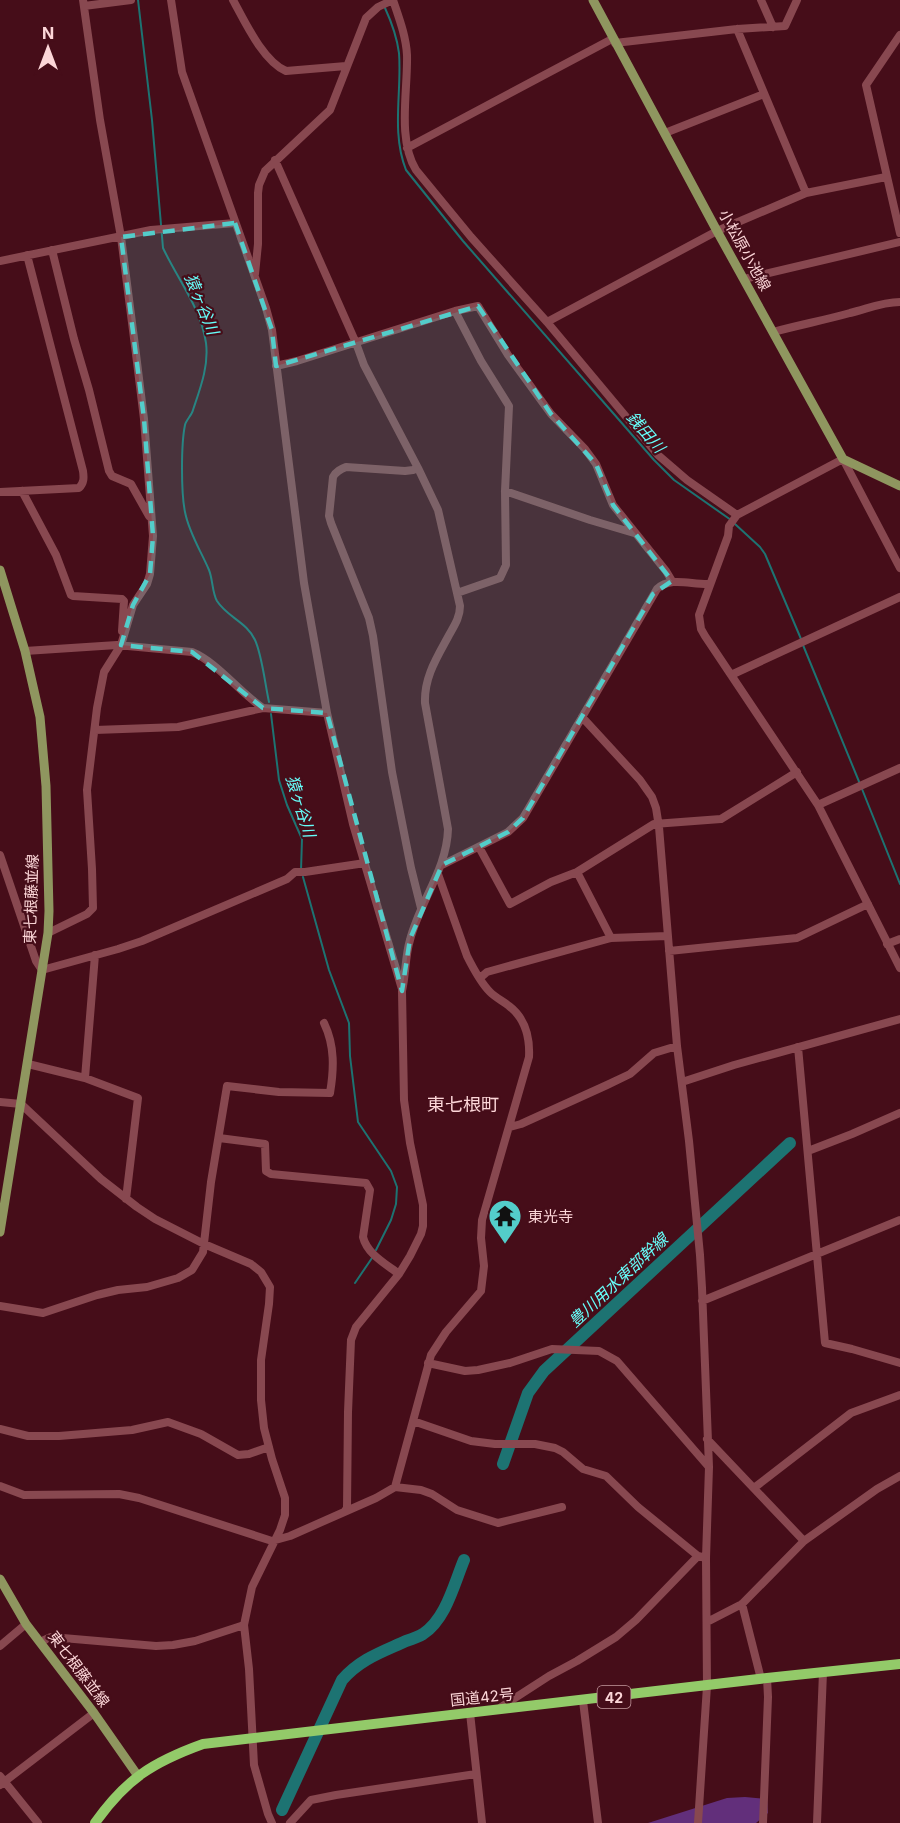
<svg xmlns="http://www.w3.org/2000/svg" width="900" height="1823" viewBox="0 0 900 1823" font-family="Inter,'Noto Sans JP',sans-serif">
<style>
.green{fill:#622f7b}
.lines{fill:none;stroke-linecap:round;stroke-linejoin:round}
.stream{stroke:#1d7372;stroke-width:2}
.river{stroke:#1d7372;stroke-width:12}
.minor{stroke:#884850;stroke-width:8}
.major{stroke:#8f965f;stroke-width:9}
.highway{stroke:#93ca69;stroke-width:10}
.marked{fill:#53cdca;fill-opacity:0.2;stroke:#53cdca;stroke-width:4.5;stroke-dasharray:12 8;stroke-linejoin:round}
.labels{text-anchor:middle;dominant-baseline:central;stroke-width:4.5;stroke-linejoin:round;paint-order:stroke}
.shield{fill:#460d19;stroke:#c59a9f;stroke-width:1.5}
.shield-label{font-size:14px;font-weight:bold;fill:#fcd6d8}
.street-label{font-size:15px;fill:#fcd6d8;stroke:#460d19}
.poi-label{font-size:15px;fill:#fcd6d8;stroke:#460d19;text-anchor:start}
.water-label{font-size:16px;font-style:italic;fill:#66fefa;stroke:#460d19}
.quarter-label{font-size:18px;fill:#fcd6d8;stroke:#460d19}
</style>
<rect width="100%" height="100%" fill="#460d19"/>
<path class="green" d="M 745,1797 L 767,1799 L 768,1813 L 756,1823 L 648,1823 L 727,1798 Z"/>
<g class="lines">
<path class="stream" d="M 138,0 L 152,120 L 163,248 C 178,280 201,308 206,343 C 209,366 200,389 193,410 C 192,415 186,420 185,425 C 181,444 181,493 185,512 C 189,533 201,551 209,570 C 213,580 212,592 217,601 C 227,617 247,622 255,640 C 262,655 265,684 269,702
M 385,8 C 391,21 397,38 399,53 C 402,92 391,132 406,170 L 463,241 L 654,460 L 674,480 L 731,520
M 735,524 L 760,547 L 765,554 L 801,639
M 803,645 L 860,784
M 271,714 L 279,780 L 287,805 L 302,839 L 301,870
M 862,789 L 900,884
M 303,877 L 329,970 L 349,1023 L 350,1056 L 358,1122 L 391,1171 L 397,1187 L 396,1204 L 391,1220 L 376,1250
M 355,1283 L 372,1258"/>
<path class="river" d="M 503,1464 L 528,1393 L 544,1371 L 790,1143
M 282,1810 L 342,1680 C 360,1659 382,1652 406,1641 C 412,1639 418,1637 423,1634 C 446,1619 454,1584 464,1560"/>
<path class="minor" d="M 171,0 L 182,72 L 266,308 L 272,330 L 304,583 L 327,713 L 353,824 L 402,989
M 233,0 C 245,22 263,61 286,71 L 346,66
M 393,0 C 399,18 406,36 407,55 C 408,90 397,139 416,170 L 471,237 L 547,322
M 761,0 L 773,27
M 84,6 L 131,0
M 737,29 L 806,193
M 900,35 L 866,85 L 900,233
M 615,43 L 737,29 L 785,26 L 797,0
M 665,133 L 764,94
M 407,148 L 612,39
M 275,160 L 356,343 L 364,365 L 418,468 L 438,510 L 460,606 C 460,618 454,626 448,637 C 436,659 424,678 425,703 L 448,829 C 447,869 420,901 410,940 C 405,956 406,974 402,991 L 404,1100 L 410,1143 L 423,1205 L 423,1226 L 421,1234 L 410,1256 L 399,1274 L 356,1327 L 351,1340 L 348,1412 L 347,1508 L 345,1511
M 52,250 L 74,339 L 89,390 L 109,471 L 112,476 L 131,484 L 149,516
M 0,261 L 151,230 L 235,223
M 255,274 L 258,244 L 258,193 L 259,185 L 265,171 L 330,110 L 366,18 L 378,7 L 393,0
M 744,279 L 900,242
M 455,311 L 481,361 L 509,406 L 505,491 L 506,565 L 500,578 L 457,593
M 773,332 C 799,325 825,320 850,313 C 867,309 882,302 900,302
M 276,366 L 297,361 L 455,311 L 478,306 L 508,355 L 551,414 L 585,449 L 596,464 L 613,505 L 666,571 L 672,581
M 418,468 L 413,470 L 405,471 L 346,467 C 341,469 336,471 333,477 L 329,516 L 331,523 L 369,618 L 373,636 L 392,772 L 411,868 L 421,908
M 22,491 L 56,555 L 71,595 L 73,596 L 122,599 L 124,601 L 122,631
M 505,491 L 590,520 L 634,533
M 0,492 L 79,488 C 84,483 84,478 83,471 L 27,255
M 737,515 L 687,480 L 658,455 L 547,322 L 717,231 L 806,193 L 886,177
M 900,568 L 843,459 L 737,515 L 729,526 L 728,536 L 699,615 L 701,629 L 705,636 L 818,805 L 900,968
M 25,651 L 117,645 L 192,652 C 217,662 240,693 263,708
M 731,675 L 900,597
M 582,717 L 640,780 L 652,797 L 656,808 L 659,827 L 677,1046 L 689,1141 L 700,1255 L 702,1288 L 709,1467 L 706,1558 L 707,1686 L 698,1823
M 95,730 L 178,727 L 263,708 L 327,713
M 818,805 L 900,768
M 479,847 L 510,904 L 551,882 L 577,872 L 654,824 L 721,819 L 797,772
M 0,855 L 36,961 L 42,970 L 118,949 L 142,941 L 287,879 L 295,872 L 305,872 L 365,863
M 442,865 L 508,832 L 523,818 L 657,589 C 671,576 691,585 710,584
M 577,872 L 611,938
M 48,933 L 87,914 L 93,908 L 92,869 L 87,790 L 97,708 L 104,672 L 121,645 L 133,605 L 147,584 L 150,574 L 153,536 L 144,419 L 135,346 L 121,237 L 100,120 L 83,0
M 887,944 L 900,939
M 669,951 L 797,938 L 868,904
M 480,978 L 487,972 L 611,938 L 667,936
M 798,1047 L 825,1343 L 852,1349 L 900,1363
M 28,1064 L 85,1078 L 138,1098 L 126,1199
M 85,1078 L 95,955
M 682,1082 L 734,1065 L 900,1019
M 0,1102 L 21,1104 L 101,1179 L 137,1207 L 155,1219 L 204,1244 L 251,1264 L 261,1272 L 270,1287 L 269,1304 L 261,1360 L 261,1400 L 264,1428 L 272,1459 L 285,1498 L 285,1515 L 280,1530 L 252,1587 L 244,1625 L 249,1669 L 254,1765 L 268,1814 L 272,1823
M 510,1127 L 521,1124 L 607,1085 L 630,1074 L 654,1053 L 677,1046
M 219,1138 L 265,1144 L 266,1171 L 271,1174 L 366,1183 L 370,1190 L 363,1237 C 367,1254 386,1264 399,1274
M 808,1151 L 852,1134 L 900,1113
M 702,1301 L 900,1220
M 0,1306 L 43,1313 L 97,1295 L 118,1290 L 147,1287 L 178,1278 L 192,1270 L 203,1252 L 211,1182 L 227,1086 L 279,1092 L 330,1093 C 334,1069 335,1046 324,1023
M 428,1363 L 465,1371 L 478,1370 L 510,1363 L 552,1349 L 599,1351 L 617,1361 L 708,1466
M 413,1421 L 471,1441 L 495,1444 L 535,1444 L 555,1448 L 563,1452 L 583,1469 L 606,1476 L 638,1507 L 698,1556 L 706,1558
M 0,1429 L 28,1436 L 59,1436 L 132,1430 L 168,1422 L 201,1434 L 238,1455 L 249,1454 L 269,1447
M 707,1439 L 804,1541
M 0,1486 L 24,1495 L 119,1494 L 139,1498 L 272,1541 L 290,1536 L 342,1513 L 376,1498 L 395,1487 L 421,1490 L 432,1494 L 457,1510 L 498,1523 L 562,1507
M 395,1487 L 431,1355 L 446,1332 L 481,1291 L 484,1266 L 481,1238 L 482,1220 L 529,1057 C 530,1037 526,1019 509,1006 C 503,1001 496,998 490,992 C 480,982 473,968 467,956 L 438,874
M 754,1488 L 851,1413 L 900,1395
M 742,1604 L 761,1679
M 707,1622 L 742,1604 L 804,1541 L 877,1489 L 900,1476
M 40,1642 L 51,1637 L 156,1646 L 173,1645 L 195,1641 L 244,1625
M 0,1646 L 26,1624
M 583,1701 L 598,1823
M 501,1707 L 549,1676 L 577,1661 L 616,1637 L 636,1620 L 698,1556
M 470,1713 L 482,1823
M 0,1776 L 38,1823
M 0,1785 L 94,1713
M 290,1823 L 311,1800 L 336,1795 L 476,1774
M 763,1823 L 768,1697 L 767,1678
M 817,1823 L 823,1672"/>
<path class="major" d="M 593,0 L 717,231 L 843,459 L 900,486
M 0,570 L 25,651 L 40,717 L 46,786 L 49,911 L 48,933 L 0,1232
M 0,1579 L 26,1624 L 94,1713 L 138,1776"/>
<path class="highway" d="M 95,1823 C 126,1779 153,1762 203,1744 L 767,1678 L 900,1664"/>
</g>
<path class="marked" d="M 235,223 L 272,330 L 276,366 L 478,306 L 551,414 L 596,464 L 613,505 L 672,581 L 653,594 L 523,818 L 508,832 L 442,865 L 410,939 L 402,991 L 327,713 L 263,708 L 192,652 L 121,645 L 133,605 L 150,574 L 153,536 L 144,419 L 121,237 Z"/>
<defs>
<g id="temple-pin" transform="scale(1.725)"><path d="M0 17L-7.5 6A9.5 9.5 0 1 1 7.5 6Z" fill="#53cdca" stroke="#460d19"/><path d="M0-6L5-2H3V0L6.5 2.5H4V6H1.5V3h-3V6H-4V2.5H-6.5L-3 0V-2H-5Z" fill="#111"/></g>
</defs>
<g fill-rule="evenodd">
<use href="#temple-pin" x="505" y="1216"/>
</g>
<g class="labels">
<rect class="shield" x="597.5" y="1686" width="33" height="22" rx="4.5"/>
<g class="shield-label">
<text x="614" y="1697">42</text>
</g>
<g class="street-label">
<text transform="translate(745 250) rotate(61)">小松原小池線</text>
<text transform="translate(31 899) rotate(-88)">東七根藤並線</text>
<text transform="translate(79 1669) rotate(53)">東七根藤並線</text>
<text transform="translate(482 1697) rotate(-6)">国道42号</text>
</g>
<g class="poi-label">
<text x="528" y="1216">東光寺</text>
</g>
<g class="water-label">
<text transform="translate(202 304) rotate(68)">猿ヶ谷川</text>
<text transform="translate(646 432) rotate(49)">銭田川</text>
<text transform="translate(301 806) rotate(73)">猿ヶ谷川</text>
<text transform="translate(618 1280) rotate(-43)">豊川用水東部幹線</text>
</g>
<g class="quarter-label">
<text x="463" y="1104">東七根町</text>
</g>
</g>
<g transform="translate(48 48)" stroke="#460d19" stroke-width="4.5" paint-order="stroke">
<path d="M0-4.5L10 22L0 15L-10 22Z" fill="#fcd6d8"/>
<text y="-9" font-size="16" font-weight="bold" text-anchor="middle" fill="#fcd6d8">N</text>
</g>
</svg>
